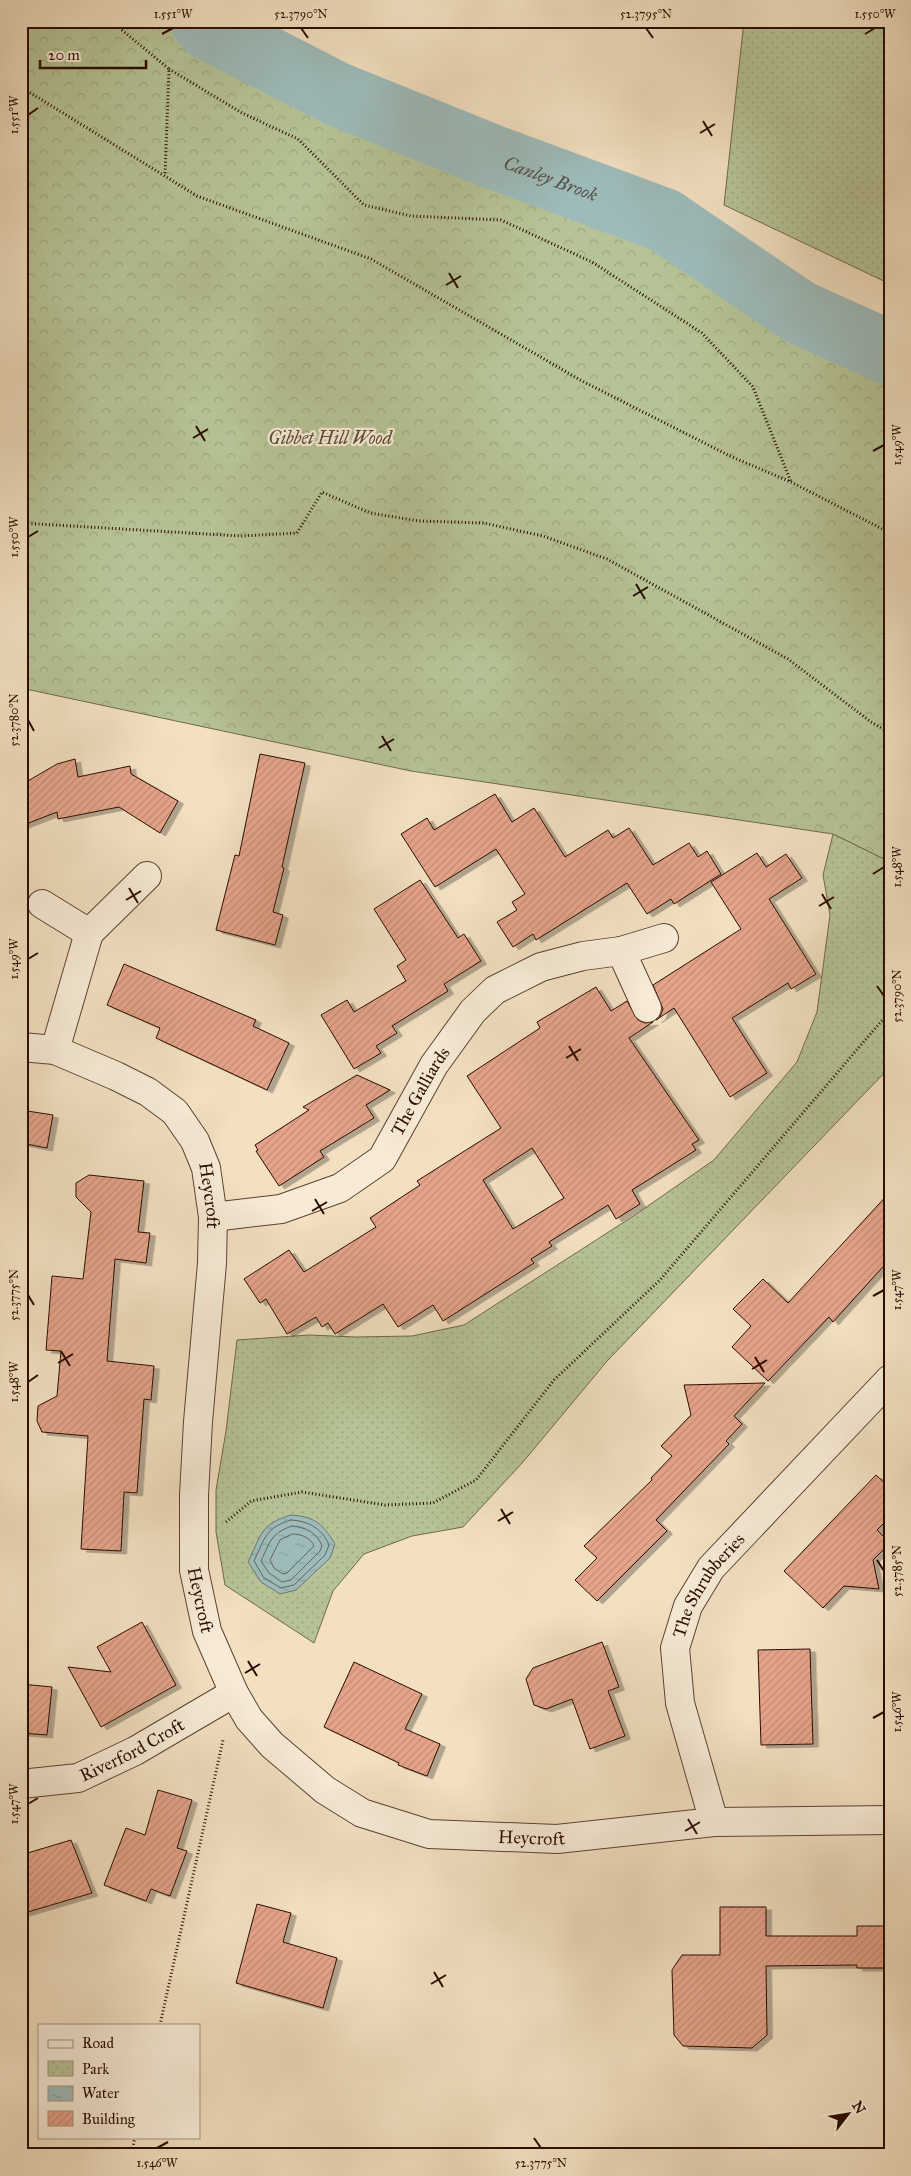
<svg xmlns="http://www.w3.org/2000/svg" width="911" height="2176" viewBox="0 0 911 2176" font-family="'IM FELL Great Primer',serif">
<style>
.forest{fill:url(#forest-crowns);stroke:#70684b}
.park{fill:url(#park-dots);stroke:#70684b}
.water{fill:url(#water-ripples);stroke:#6f7570}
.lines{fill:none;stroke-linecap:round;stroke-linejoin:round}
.shore{stroke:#64645d;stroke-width:1}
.river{stroke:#9dbbba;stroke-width:64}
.building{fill:url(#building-hatch);stroke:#2a0c00;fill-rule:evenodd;filter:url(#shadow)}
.minor-casing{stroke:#5c4130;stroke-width:30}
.path{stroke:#2a0c00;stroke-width:3;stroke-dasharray:1 2.5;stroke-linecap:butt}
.minor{stroke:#f7ebd7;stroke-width:28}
.ticks{fill:none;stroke:#2a0c00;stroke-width:2}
.labels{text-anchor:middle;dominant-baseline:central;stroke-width:4.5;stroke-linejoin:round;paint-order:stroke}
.park-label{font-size:18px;font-style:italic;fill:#5b4c34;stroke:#f7ebd7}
.street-label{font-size:18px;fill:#2a0c00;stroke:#f7ebd7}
.water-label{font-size:19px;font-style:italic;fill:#58524a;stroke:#f7ebd7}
.neatline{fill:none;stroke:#2a0c00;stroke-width:2}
.ticks-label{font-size:12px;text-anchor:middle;fill:#2a0c00}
</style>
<defs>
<pattern id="forest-crowns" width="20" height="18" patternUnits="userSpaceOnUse" patternTransform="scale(1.25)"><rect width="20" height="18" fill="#b6c396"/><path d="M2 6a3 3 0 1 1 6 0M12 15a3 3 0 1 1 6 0" fill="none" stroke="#9da680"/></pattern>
<pattern id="park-dots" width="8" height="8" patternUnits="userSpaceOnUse" patternTransform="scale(1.25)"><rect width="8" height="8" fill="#b6c396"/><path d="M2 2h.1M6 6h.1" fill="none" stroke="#9da680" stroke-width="1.8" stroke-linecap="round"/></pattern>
<pattern id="water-ripples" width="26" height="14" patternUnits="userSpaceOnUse" patternTransform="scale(1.25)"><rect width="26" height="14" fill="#9dbbba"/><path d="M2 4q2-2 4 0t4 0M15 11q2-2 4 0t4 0" fill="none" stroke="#87a09e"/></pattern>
<pattern id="building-hatch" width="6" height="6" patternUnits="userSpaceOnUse" patternTransform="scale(1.25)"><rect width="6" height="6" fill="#e5a48a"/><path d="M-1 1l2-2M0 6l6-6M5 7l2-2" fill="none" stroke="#c58c75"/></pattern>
<filter id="shadow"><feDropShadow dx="5.5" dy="3" stdDeviation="0" flood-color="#0004"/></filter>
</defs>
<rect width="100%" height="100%" fill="#f2e0c1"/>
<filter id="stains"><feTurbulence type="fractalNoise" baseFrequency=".004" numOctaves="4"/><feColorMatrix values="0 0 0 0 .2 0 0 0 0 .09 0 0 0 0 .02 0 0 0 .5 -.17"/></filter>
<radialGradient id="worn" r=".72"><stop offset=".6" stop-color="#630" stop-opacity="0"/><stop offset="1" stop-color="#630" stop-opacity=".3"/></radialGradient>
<path class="forest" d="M 21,21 L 179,21 L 204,46 L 336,110 L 666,239 L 784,323 L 890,373 L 890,862 L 833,834 L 411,771 L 21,688 Z"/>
<path class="park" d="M 744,21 L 890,21 L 890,284 L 724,205 Z
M 833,834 L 890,862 L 890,1067 L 608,1360 L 523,1462 L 463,1527 L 412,1536 L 364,1554 L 333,1591 L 314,1643 L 225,1585 L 216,1532 L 216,1490 L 226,1431 L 237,1340 L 309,1335 L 356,1337 L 412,1336 L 464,1325 L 635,1215 L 714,1160 L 797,1062 L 817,1012 L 830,915 L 823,875 Z"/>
<path class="water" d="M 291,1515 C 315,1517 322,1523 335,1544 L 330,1558 L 296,1590 L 280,1594 L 261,1582 L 248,1562 C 261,1536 260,1524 291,1515 Z"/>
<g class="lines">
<path class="shore" d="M 291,1520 C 308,1521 322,1528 329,1545 L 325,1555 L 294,1585 L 281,1588 L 264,1578 L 254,1561 C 265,1538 265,1528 291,1520 Z
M 292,1526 C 306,1527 317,1533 322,1546 L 320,1551 L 291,1580 L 282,1582 L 269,1573 L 261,1561 C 270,1542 271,1533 292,1526 Z
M 293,1534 C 301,1534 311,1538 314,1546 L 287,1573 L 283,1574 L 274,1568 L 270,1560 L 280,1540 Z"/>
<path class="river" id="s1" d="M 202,21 L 208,28 L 337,94 L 491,156 L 664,220 L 799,312 L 890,353"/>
</g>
<path class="building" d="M 260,754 L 305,763 L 282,867 L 284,868 L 273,912 L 283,915 L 275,945 L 216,930 L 235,855 L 239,856 Z
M 75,759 L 78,777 L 130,766 L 131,774 L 178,801 L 160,833 L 119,807 L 58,819 L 57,812 L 21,826 L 21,785 L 57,764 Z
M 495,794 L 512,822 L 534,808 L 565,857 L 608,830 L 613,838 L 629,828 L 653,865 L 689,843 L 698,857 L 707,851 L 721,874 L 674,904 L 671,899 L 647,914 L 627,883 L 536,940 L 533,934 L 513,947 L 497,922 L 517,910 L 512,902 L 525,894 L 496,849 L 435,887 L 401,834 L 427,818 L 434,830 Z
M 757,853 L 766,867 L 786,854 L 802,878 L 769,899 L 816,974 L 791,989 L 788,983 L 732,1018 L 767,1073 L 730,1097 L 674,1008 L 656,1020 L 660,1017 L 663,1009 L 653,985 L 741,929 L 711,882 Z
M 420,880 L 458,938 L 464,934 L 481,961 L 444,984 L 448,991 L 392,1026 L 397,1033 L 376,1046 L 381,1053 L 354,1069 L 321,1015 L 347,1000 L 354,1012 L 406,981 L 397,966 L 406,960 L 374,909 Z
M 124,964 L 256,1020 L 253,1026 L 289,1043 L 267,1090 L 156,1038 L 160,1028 L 107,1005 Z
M 596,987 L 611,1011 L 627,1001 L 638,1020 L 645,1023 L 653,1022 L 629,1038 L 699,1140 L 692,1144 L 696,1150 L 632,1190 L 640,1204 L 616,1219 L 608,1205 L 549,1242 L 552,1246 L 531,1259 L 534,1263 L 443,1321 L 433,1305 L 398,1327 L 383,1304 L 335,1334 L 328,1323 L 322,1327 L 316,1317 L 287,1334 L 266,1299 L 260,1303 L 244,1279 L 289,1250 L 304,1272 L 376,1227 L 370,1218 L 420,1185 L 417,1181 L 501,1128 L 467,1076 L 540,1028 L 537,1022 ZM 532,1148 L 564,1198 L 513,1229 L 483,1180 Z
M 357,1075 L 390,1090 L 366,1105 L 374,1118 L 320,1151 L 324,1157 L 279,1186 L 256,1151 L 258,1150 L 255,1145 L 309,1110 L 303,1107 Z
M 21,1110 L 53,1115 L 47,1148 L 21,1143 Z
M 89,1175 L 144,1181 L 138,1232 L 150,1233 L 146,1263 L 115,1259 L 107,1361 L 154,1366 L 151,1400 L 144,1399 L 137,1493 L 124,1492 L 121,1551 L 81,1549 L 88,1436 L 42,1432 L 37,1421 L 38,1406 L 57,1396 L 61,1351 L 46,1350 L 52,1276 L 83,1279 L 91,1212 L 76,1197 L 76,1183 Z
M 890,1192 L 890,1259 L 833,1322 L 829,1317 L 768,1381 L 732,1347 L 751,1326 L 733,1309 L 763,1279 L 788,1303 Z
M 765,1383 L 734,1416 L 742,1424 L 726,1441 L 729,1444 L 656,1520 L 667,1531 L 597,1601 L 575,1580 L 597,1558 L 584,1546 L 652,1480 L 651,1478 L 672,1456 L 661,1446 L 691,1415 L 684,1385 Z
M 876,1475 L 890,1488 L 890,1517 L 877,1530 L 890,1543 L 873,1560 L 879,1589 L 844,1586 L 823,1608 L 784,1571 Z
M 142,1622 L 176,1685 L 101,1727 L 68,1667 L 111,1672 L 97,1647 Z
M 602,1642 L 619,1687 L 608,1691 L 625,1736 L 590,1749 L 572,1699 L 546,1709 L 534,1705 L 526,1679 L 533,1668 Z
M 810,1649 L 813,1744 L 761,1745 L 758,1650 Z
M 354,1662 L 422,1694 L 405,1729 L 440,1744 L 427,1776 L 398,1765 L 399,1763 L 324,1727 Z
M 21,1684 L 52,1687 L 47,1735 L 21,1733 Z
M 158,1790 L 192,1800 L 177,1848 L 187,1851 L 170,1896 L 151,1889 L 146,1901 L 104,1885 L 126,1828 L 145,1835 Z
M 71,1840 L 92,1893 L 21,1914 L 21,1855 Z
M 257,1904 L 291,1913 L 283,1942 L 337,1958 L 323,2008 L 236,1983 Z
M 720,1907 L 766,1907 L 766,1936 L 857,1936 L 857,1926 L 890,1926 L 890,1968 L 857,1968 L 857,1965 L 766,1966 L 767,2035 L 752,2048 L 683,2046 L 674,2035 L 672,1970 L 682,1955 L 720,1955 Z"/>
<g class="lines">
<g class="minor-casing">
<g id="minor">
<path d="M 42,904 L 89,933 L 147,876"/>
<path d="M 621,951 L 647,1008"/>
<path id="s2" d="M 21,1047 L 55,1050 L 116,1076 L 148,1092 L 175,1112 L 195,1141 L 206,1168 L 213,1217 L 212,1263 L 198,1422 L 194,1495 L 194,1570 L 207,1631 L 234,1693 L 249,1719 L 272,1745 L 325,1790 L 362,1813 L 429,1834 L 557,1839 L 714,1822 L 890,1820"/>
<path d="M 55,1050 L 89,933"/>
<path id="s3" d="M 213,1217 L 281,1209 L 340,1188 L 382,1159 L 434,1065 L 473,1011 L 495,990 L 541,967 L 583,956 L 621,951 L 664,938"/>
<path id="s4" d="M 21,1784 L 78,1778 L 135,1751 L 234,1693"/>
<path id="s5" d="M 714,1822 L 680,1703 L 675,1648 L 688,1606 L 711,1568 L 890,1379"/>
</g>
</g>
<path class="path" d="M 111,21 L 169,69 L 165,175
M 169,69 L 242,113 L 298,139 L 364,205 L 411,216 L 501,220 L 592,262 L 702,333 L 753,387 L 791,482
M 21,87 L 197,196 L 371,259 L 582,381 L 732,457 L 791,482 L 890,533
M 21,523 L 241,536 L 297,533 L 322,492 L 370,513 L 419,521 L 484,523 L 543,536 L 607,559 L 788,659 L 871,722 L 890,733
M 226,1522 L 251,1501 L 302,1492 L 385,1505 L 433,1503 L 476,1480 L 554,1380 L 660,1280 L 890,1011
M 160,2025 L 223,1740
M 131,2155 L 135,2137"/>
<use href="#minor" class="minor"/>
</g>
<path class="ticks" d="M 301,28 L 308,38M 646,28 L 653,38M 162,34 L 173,28M 865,34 L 875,28M 28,115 L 38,108M 703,121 L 712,136M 700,133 L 715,124M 449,273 L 458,288M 446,285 L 461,276M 196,426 L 205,441M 193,438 L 208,429M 873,451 L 884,445M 28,537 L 38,531M 636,584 L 645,599M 633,596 L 648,587M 28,720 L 34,731M 382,736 L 391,751M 379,748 L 394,739M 873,874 L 884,867M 129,888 L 138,903M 822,894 L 831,909M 126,900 L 141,891M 819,906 L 834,897M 28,959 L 38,953M 877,986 L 884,996M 569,1046 L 578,1061M 566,1058 L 581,1049M 315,1199 L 324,1214M 312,1211 L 327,1202M 28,1295 L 34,1305M 873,1296 L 884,1290M 61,1351 L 70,1366M 755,1357 L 764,1372M 58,1363 L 73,1354M 752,1369 L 767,1360M 28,1382 L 38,1375M 501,1509 L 510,1524M 498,1521 L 513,1512M 877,1560 L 884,1571M 248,1661 L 257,1676M 245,1673 L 260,1664M 873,1718 L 884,1712M 28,1804 L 38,1798M 688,1819 L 697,1834M 685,1831 L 700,1822M 434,1972 L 443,1987M 431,1984 L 446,1975M 534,2138 L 541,2148M 157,2148 L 168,2142"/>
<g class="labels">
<g class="park-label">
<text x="330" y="438">Gibbet Hill Wood</text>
</g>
<g class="street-label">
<text stroke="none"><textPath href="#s3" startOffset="260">The Galliards</textPath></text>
<text stroke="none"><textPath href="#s2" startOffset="262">Heycroft</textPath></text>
<text stroke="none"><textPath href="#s5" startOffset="251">The Shrubberies</textPath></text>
<text stroke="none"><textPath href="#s2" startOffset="668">Heycroft</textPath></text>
<text stroke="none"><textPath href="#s4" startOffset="118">Riverford Croft</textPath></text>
<text stroke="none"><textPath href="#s2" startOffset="1118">Heycroft</textPath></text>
</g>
<g class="water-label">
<text stroke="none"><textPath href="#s1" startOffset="384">Canley Brook</textPath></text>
</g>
</g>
<rect width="911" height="2176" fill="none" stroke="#f2e0c1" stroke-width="55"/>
<rect x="38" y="2024" width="162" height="115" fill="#f7ebd7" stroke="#a59281"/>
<rect x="48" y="2040" width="25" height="8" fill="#f7ebd7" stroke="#a59281"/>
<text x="82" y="2048" font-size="15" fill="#2a0c00">Road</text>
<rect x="48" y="2061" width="25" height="15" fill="url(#park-dots)" stroke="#a59281"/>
<text x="82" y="2074" font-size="15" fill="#2a0c00">Park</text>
<rect x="48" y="2086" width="25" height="15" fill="url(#water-ripples)" stroke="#a59281"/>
<text x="82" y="2098" font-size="15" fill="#2a0c00">Water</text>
<rect x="48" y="2111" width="25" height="15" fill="url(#building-hatch)" stroke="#a59281"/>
<text x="82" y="2124" font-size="15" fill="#2a0c00">Building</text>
<g transform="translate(848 2114) rotate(59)" stroke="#f7ebd7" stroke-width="4" paint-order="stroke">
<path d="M0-4L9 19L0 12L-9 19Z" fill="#2a0c00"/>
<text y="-8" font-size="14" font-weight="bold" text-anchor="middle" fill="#2a0c00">N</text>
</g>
<path d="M40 60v8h106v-8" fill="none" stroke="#2a0c00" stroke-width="2.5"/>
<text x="48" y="60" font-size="15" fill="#2a0c00" stroke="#f7ebd7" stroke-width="4" paint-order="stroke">20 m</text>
<rect x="28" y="28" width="856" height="2120" class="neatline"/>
<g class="ticks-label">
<text x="173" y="18">1.551°W</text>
<text x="301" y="18">52.3790°N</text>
<text x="646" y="18">52.3795°N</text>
<text x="875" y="18">1.550°W</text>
<text transform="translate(14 115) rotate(-90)" y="4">1.551°W</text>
<text transform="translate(897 445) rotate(-90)" y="4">1.549°W</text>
<text transform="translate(14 537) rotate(-90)" y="4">1.550°W</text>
<text transform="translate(14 720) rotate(-90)" y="4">52.3780°N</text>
<text transform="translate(897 867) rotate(-90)" y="4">1.548°W</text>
<text transform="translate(14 959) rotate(-90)" y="4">1.549°W</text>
<text transform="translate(897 996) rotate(-90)" y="4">52.3790°N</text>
<text transform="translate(897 1290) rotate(-90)" y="4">1.547°W</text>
<text transform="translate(14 1295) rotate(-90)" y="4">52.3775°N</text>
<text transform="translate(14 1382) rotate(-90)" y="4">1.548°W</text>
<text transform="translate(897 1571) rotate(-90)" y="4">52.3785°N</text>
<text transform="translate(897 1712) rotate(-90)" y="4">1.546°W</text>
<text transform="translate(14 1804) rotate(-90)" y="4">1.547°W</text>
<text x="157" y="2167">1.546°W</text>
<text x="541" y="2167">52.3775°N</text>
</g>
<rect width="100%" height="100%" filter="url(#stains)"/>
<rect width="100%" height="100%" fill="url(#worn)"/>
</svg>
